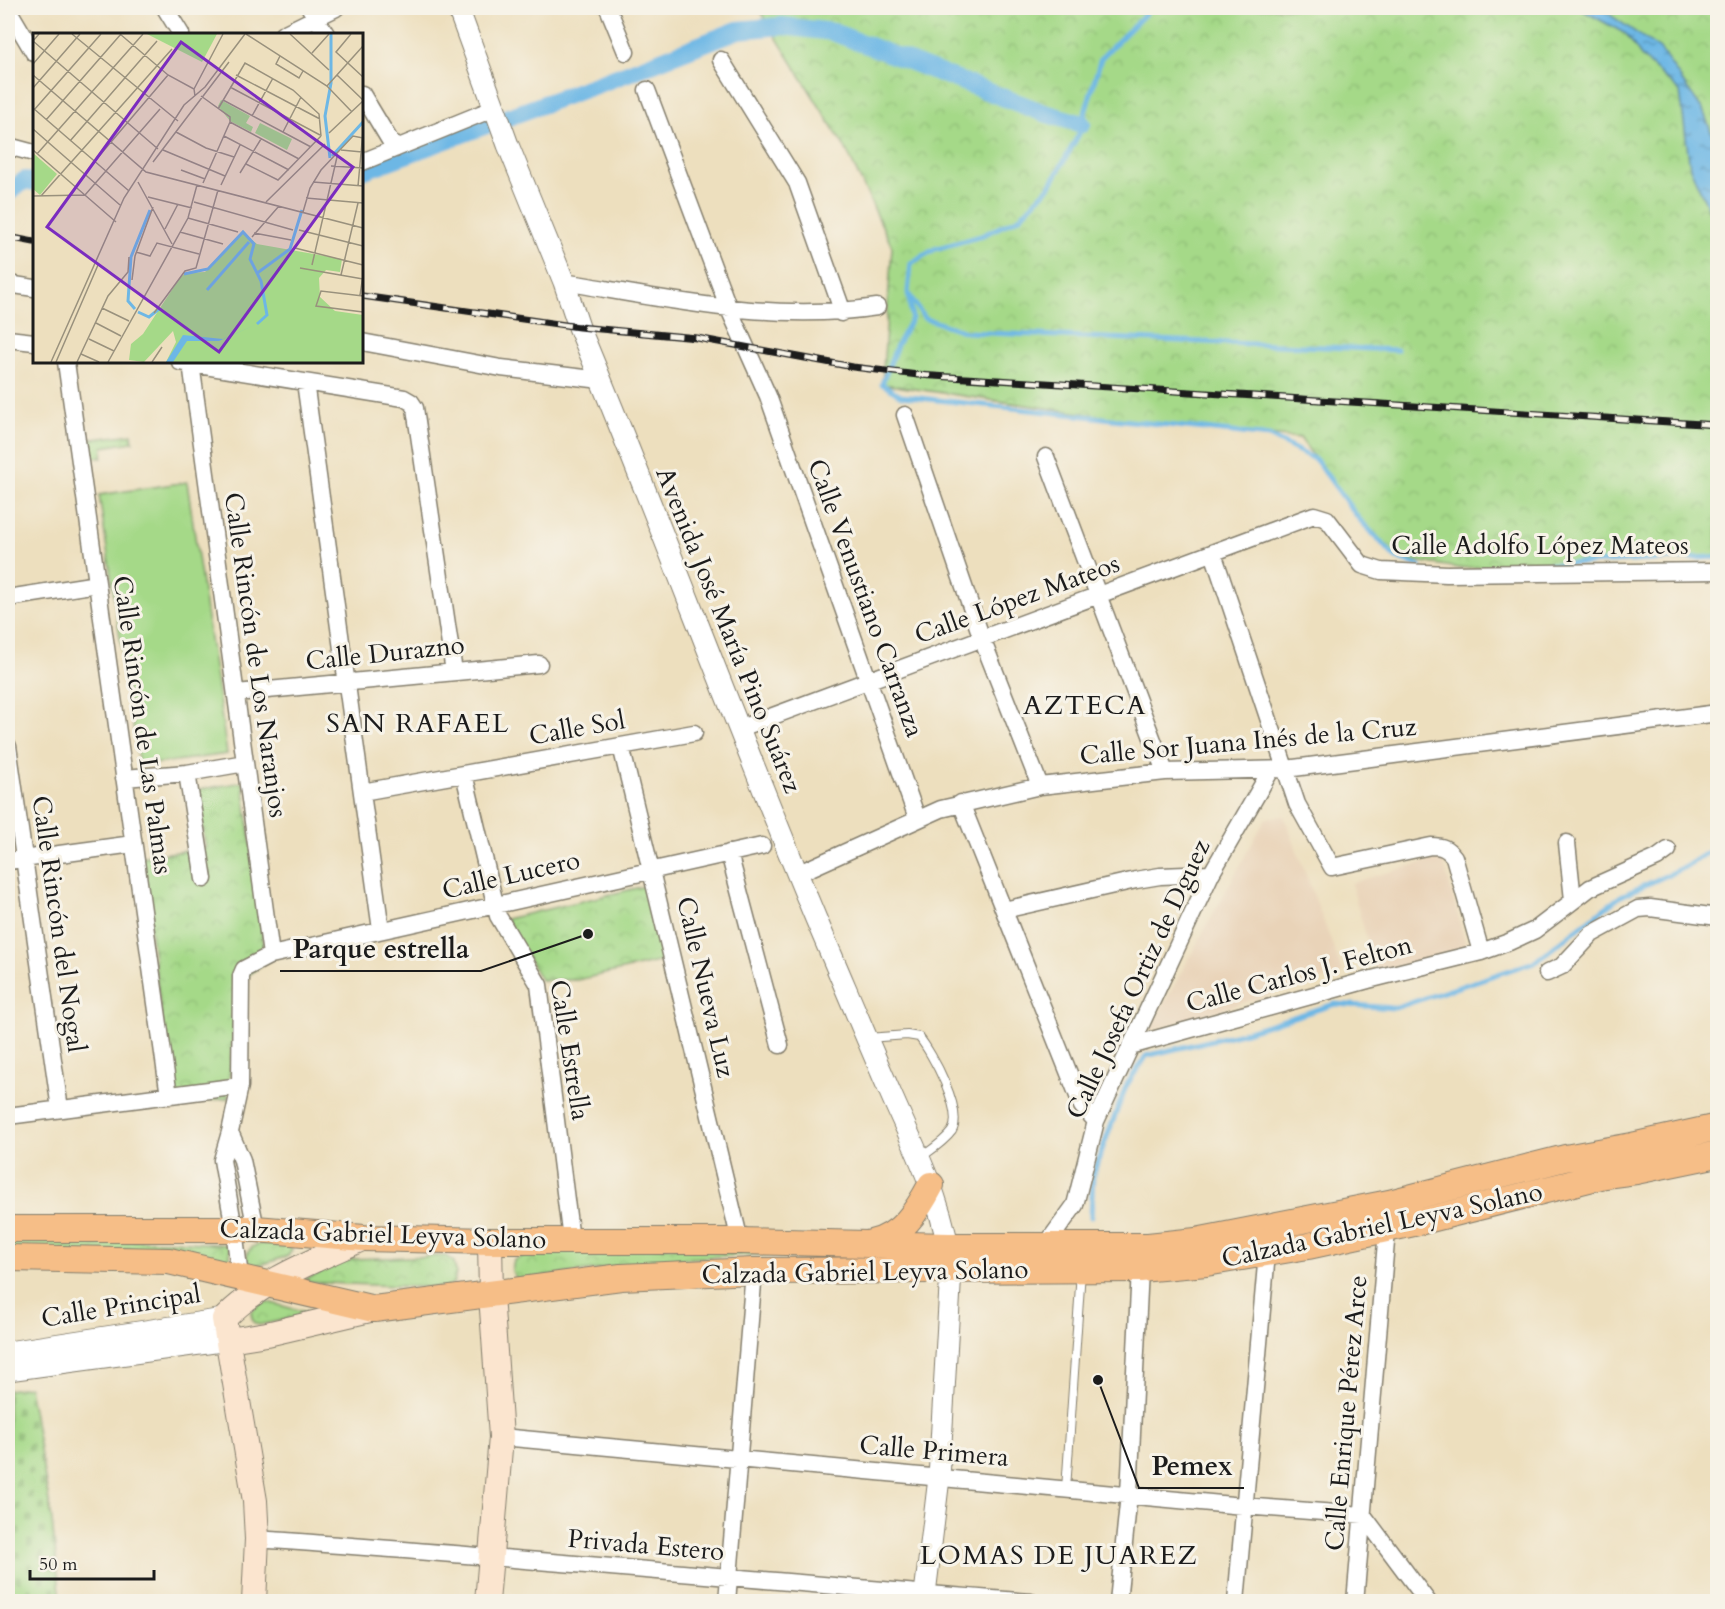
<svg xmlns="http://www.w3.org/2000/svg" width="1725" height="1609" viewBox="0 0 1725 1609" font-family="Cardo,serif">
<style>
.built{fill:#e9d3b8}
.cemetery{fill:url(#cemetery-stones);stroke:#607a52;stroke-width:1.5}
.park{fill:url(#park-crowns);stroke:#607a52;stroke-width:1.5}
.garden{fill:#a5d988;stroke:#607a52;stroke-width:1.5}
.water{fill:url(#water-ripples);stroke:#446a80;stroke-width:1.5}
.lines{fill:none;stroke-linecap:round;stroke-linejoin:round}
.stream{stroke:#6db7e5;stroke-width:5}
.canal{stroke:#6db7e5;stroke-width:18}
.service-casing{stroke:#847e6d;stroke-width:10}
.minor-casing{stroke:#847e6d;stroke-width:19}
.tertiary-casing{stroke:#847e6d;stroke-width:23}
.secondary-casing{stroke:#847e6d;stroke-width:26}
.primary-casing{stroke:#847e6d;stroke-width:28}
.service{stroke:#fff;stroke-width:8}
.minor{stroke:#fff;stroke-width:16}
.tertiary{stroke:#fff;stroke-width:21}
.secondary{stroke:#fbe5cf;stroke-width:24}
.primary{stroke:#f6be87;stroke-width:26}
.rail-casing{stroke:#1c1c1c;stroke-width:7}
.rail{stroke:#f7f3e8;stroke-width:4.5;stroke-dasharray:14;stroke-linecap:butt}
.labels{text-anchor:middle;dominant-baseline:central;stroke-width:6;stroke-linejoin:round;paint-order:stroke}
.street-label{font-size:26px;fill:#1c1c1c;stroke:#f7f3e8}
.neighbourhood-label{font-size:27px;letter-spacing:1.5px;fill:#1c1c1c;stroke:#f7f3e8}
.inset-river{fill:none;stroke:#6db7e5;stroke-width:3}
.inset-road{fill:none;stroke:#99917d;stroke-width:1.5}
.view{fill:#7b2cbf;fill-opacity:0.15;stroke:#7b2cbf;stroke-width:3}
.inset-edge{fill:none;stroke:#1c1c1c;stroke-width:3}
.leader{fill:none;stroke:#1c1c1c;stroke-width:2}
.callout-dot{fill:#1c1c1c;stroke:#f7f3e8;stroke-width:2}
.callout-label{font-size:27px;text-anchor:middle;font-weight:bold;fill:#1c1c1c;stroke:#f7f3e8;stroke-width:6;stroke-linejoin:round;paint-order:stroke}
</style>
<defs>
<pattern id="cemetery-stones" width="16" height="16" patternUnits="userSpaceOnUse" patternTransform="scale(1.5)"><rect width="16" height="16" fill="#a5d988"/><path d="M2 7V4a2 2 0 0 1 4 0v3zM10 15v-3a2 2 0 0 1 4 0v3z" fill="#8dba75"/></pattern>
<pattern id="park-crowns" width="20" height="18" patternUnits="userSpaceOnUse" patternTransform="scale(1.5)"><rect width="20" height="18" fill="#a5d988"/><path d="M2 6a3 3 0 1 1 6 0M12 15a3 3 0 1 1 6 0" fill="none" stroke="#8dba75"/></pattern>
<pattern id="water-ripples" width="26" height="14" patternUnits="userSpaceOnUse" patternTransform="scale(1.5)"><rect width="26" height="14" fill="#6db7e5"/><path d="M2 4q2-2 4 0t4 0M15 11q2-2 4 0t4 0" fill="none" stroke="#5994b9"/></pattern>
</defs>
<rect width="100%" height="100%" fill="#f7f3e8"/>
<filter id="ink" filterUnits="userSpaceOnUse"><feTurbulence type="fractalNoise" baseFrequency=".0167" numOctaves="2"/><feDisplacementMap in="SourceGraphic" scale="12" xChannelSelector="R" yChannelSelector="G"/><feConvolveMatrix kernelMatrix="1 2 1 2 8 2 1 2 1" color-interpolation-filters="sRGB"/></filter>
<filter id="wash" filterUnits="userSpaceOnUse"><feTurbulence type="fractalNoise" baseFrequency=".008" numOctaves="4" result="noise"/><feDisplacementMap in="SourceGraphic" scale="24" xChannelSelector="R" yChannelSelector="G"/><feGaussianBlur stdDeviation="1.35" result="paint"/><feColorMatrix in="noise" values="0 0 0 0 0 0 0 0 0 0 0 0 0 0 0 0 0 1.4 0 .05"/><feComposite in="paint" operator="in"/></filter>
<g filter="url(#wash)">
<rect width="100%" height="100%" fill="#eddfbe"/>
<path class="built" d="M 1284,816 L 1343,973 L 1149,1031 L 1266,818 Z
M 1442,857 L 1467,949 L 1377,974 L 1351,883 Z"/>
<path class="cemetery" d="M 29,1387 L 51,1513 L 61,1601 L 8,1601 L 8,1390 Z"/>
<path class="park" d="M 758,8 L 1717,8 L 1717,556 L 1459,568 L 1396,558 L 1359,519 L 1300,438 L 1176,427 L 882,384 L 892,247 L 846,149 Z
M 132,434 L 133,442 L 103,447 L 102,458 L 90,457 L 87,440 Z
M 243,782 L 266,961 L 237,985 L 228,1098 L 173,1106 L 141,857 L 206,848 L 196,790 Z
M 650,885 L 667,960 L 577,980 L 541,980 L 506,919 Z
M 8,1239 L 172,1241 L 229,1245 L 231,1264 L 8,1251 Z
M 279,1241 L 288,1244 L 292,1250 L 288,1256 L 254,1267 L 247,1265 C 243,1242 262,1244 279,1241 Z
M 648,1246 L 915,1255 L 740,1255 L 678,1259 L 517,1280 L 512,1271 L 514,1260 L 530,1253 Z
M 446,1256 L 454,1262 L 456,1273 L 454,1282 L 447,1288 L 300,1282 L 349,1259 Z
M 268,1302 L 312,1314 L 259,1325 L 253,1322 L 251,1313 L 259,1303 Z"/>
<path class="garden" d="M 187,482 L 227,754 L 139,766 L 99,495 Z"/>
<path class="water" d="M 1578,8 L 1600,8 L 1660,49 L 1703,110 L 1717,147 L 1717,227 L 1690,168 L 1680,92 L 1641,56 L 1626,34 Z"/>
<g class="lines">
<path class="stream" d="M 1151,8 L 1101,58 L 1079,134 L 1050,186 L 1019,218 L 981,236 L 935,249 L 911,263 L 908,292 L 912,318 L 897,345 L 882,384 L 901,396 L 1269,436 L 1316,460 L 1359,519 L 1396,558 L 1420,566
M 910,296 L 924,318 L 966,332 L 1397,350
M 1539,565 L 1718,557
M 1091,1217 L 1093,1174 L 1126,1086 L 1146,1056 L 1242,1033 L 1335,1004 L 1395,1008 L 1534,962 L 1621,896 L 1685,867 L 1718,846"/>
<path class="canal" d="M 362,171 L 628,73 L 738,30 L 782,26 L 833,32 L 1044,113 L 1082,124
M 8,193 L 25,180 L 34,182"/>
</g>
</g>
<g filter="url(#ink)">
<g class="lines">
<g class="service-casing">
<path id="service" d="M 868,1038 L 907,1035 L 919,1037 C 932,1053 964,1111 952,1131 C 944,1142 931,1150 920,1158
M 1066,1489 L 1081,1271"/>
</g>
<g class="minor-casing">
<path id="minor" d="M 165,8 L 181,34
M 310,8 L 326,34
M 608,8 L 626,52
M 8,9 L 34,53
M 283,34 L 336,8
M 721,60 L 797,183 L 840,304 L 841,313
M 647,90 L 729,309 L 768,396 L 917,818
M 362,94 L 395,149
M 8,146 L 34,153
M 362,162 L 495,108
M 564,282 C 667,299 772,323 877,307
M 8,284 L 34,288
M 8,339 L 34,342
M 362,342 L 501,368 L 601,380
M 66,362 L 169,1096
M 180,362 L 404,398 L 411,402 L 415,408 L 454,672
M 191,363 L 271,955
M 305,382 L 381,930
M 905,415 L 982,639 L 1040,786
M 1046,457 L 1165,772
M 1213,553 L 1297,804 L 1332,867 L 1431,846 C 1442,846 1447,848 1454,857 L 1481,952
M 8,598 L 97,584
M 236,693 L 539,664
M 738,729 L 1314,515 L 1327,519 L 1362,565 L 1381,571 L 1447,574 L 1718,571
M 8,746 L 60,1109
M 621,746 L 740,1241
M 187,773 L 204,879
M 464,774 L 498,916 L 539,985 L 571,1240
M 124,778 L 187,773 L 245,763
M 362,792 L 694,733
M 961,803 L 1082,1106 L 1096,1121
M 1567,843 L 1573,900
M 729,853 L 780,1045
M 8,861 L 133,844
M 797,874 L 941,809 L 1040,786 L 1165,772 L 1286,769 L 1718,713
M 1004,910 L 1136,880 L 1160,876 L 1211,874
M 1547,973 L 1562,966 L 1592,934 L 1638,909 L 1650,908 L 1718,917
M 1130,1046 L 1368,980 L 1481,952 L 1509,942 L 1535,930 L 1590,888 L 1657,858 L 1668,850
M 8,1116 L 240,1086
M 230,1132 L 242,1160 L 256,1229
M 1046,1245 L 1075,1205 L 1096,1121 L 1211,874 L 1271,770
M 240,1277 L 234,1229 L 222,1160 L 230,1132 L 240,1086 L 241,976 L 244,969 L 271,955 L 762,846
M 501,1437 L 1243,1506 L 1363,1515 L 1428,1602
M 257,1539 C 515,1557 773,1582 1031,1602
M 727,1602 L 754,1271
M 1118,1602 L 1129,1494 L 1140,1269
M 1236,1602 L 1267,1253
M 1355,1602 L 1388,1219"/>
</g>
<g class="tertiary-casing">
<path id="tertiary" d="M 458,8 L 508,145 L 564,282 L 579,327 C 661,523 734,723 816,919 C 841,977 865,1035 890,1092 C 915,1150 946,1207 951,1270 L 939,1478 L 924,1602
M 8,1352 L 224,1319
M 8,1370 L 229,1340"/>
</g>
<g class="secondary-casing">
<path id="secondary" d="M 229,1340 L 267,1334 L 374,1309
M 254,1602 L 257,1539 L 255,1501 L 224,1319 C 261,1280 316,1260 364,1238
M 487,1602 L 501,1437 L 491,1295 L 490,1241"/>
</g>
<g class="primary-casing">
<path id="primary" d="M 8,1229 L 256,1229 L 364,1238 L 490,1241 L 740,1241 L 949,1246 L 1148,1246 L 1196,1241 L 1389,1203 L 1565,1158 L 1632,1146 L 1718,1127
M 871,1243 C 901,1237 918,1210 931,1185
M 8,1258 L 169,1261 L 374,1309 L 621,1277 L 754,1271 L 1140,1269 L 1206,1263 L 1308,1246 L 1423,1221 L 1605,1175 L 1636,1171 L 1718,1154"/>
</g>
<use href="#service" class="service"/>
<use href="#minor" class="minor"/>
<use href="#tertiary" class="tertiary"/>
<use href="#secondary" class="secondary"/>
<use href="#primary" class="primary"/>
<g class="rail-casing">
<path id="rail" d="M 8,237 L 34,242
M 362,296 L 579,327 L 697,338 L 853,367 L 918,375 L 1718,425"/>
</g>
<use href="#rail" class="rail"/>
</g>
</g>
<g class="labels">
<g class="street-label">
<text x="1540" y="545">Calle Adolfo López Mateos</text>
<text transform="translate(866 598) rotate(70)">Calle Venustiano Carranza</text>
<text transform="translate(1017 599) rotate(-20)">Calle López Mateos</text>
<text transform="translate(729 630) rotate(68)">Avenida José María Pino Suárez</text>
<text transform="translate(385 653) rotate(-6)">Calle Durazno</text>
<text transform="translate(256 655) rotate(82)">Calle Rincón de Los Naranjos</text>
<text transform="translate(143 725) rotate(82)">Calle Rincón de Las Palmas</text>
<text transform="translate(577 728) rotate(-10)">Calle Sol</text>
<text transform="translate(1248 741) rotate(-5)">Calle Sor Juana Inés de la Cruz</text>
<text transform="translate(511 875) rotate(-13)">Calle Lucero</text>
<text transform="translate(59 924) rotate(82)">Calle Rincón del Nogal</text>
<text transform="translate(1299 974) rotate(-15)">Calle Carlos J. Felton</text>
<text transform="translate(1138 979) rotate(-65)">Calle Josefa Ortiz de Dguez</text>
<text transform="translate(706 987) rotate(77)">Calle Nueva Luz</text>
<text transform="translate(570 1050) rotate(81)">Calle Estrella</text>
<text transform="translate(1382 1225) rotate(-12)">Calzada Gabriel Leyva Solano</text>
<text transform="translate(383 1234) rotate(2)">Calzada Gabriel Leyva Solano</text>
<text transform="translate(865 1272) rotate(-1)">Calzada Gabriel Leyva Solano</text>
<text transform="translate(121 1306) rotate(-9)">Calle Principal</text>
<text transform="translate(1346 1413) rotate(-85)">Calle Enrique Pérez Arce</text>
<text transform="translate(934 1451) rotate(5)">Calle Primera</text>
<text transform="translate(646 1545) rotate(5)">Privada Estero</text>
</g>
<g class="neighbourhood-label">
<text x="1085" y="705">AZTECA</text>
<text x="418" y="723">SAN RAFAEL</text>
<text x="1059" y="1555">LOMAS DE JUAREZ</text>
</g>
</g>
<g transform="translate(33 33)">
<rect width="330" height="330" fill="#eddfbe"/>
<path d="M 114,1 L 184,1 L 169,29 Z" fill="#a5d988"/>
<path d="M 188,67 L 217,83 L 213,90 L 220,94 L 218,99 L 197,88 L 185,73 ZM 210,199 L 224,211 L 309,226 L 307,239 L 293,237 L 286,245 L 287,264 L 302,278 L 330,282 L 330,329 L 133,329 L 143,309 L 140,298 L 111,329 L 96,327 L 98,311 L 110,301 L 146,246 L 152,240 L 172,239 Z" fill="#a5d988"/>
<path d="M 227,90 L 259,106 L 254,117 L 222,100 ZM 0,120 L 24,141 L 7,162 L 0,156 Z" fill="#a5d988"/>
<path d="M 224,291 L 186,308 L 154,308 L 140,329 L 133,329 L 150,302 L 190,306 Z" fill="#6db7e5"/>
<path class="inset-river" d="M 299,123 L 330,89M 297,125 L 292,83 L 298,50 L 298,1M 151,241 L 175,236 L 210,199 L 221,211 L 217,226 L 228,248 L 234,282 L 224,291M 223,241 L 257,216 L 269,177M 174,257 L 216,209M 102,276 L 95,268 L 98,224 L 117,177M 105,279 L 116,284 L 126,276"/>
<path class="inset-road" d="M 6,1 L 0,8 L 125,116M 39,1 L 145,88M 87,1 L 135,42 L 161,56 L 162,63M 213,1 L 294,53 L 319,79M 257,1 L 296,37M 318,1 L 303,19 L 330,44M 279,20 L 296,1M 247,23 L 243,31 L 266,45 L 270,38M 0,31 L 26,1M 0,42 L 113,139 L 330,195M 203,42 L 287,86M 304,42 L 330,67M 294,53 L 330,13M 197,54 L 287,102M 0,55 L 47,1M 161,56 L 190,1M 168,63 L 197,84 L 197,89M 190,67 L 278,114M 0,75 L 96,158M 185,76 L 212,30 L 260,57 L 286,81 L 288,103M 1,77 L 68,1M 219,83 L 240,45M 13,87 L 88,1M 197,89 L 266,126M 0,96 L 87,172M 143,99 L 173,115 L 201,124M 250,99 L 268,64M 296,100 L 330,68M 191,103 L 256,137M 37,108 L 124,8M 0,117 L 83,189M 130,117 L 192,143M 308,117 L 329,119M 4,121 L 110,1M 61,129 L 135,42M 120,129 L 196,29M 213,131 L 245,147 L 288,103M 298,133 L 330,135M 148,137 L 172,146M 207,140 L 228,106M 105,149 L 139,211M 280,149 L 330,153M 170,150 L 197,89M 188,152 L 207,112M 325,153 L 330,98M 0,163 L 52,162 L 127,76M 8,163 L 139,16M 115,164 L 159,175M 273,165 L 330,170M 161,169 L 260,197M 233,169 L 292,111M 270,179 L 277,155 L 288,137 L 320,103 L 330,105M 155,185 L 205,199M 132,196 L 145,171M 266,197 L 330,213M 147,199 L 190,211M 221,200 L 258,207M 219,204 L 246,173M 262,215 L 330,232M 103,219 L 117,223 L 124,210 L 166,221M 279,232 L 304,124M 267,235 L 330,246M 308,242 L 325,170M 99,247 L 102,223 L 120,174M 327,262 L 330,242M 330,263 L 288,258 L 283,273 L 330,279M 69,275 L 96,288M 121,280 L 152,238 L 163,235 L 185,157M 63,290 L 88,303M 56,306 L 81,318M 48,321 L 66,329M 18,329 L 91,165 L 151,72 L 172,54 L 212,1M 23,329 L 65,232M 44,329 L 75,263 L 95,239 L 96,224M 75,329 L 155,185 L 164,152M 119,329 L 129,314"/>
<path class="view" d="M 148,9 L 320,134 L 186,319 L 14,194 Z"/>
<rect width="330" height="330" class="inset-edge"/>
</g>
<path class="leader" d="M588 934L481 971H280M1098 1380L1139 1488H1244"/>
<g class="callout-dot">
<circle cx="588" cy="934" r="6"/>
<circle cx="1098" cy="1380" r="6"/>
</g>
<g class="callout-label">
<text x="381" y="958">Parque estrella</text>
<text x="1192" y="1475">Pemex</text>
</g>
<rect width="1725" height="1609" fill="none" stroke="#f7f3e8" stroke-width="30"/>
<path d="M30 1570v9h124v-9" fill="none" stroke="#1c1c1c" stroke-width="3"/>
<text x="39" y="1570" font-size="18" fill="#1c1c1c" stroke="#f7f3e8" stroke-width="4.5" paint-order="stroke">50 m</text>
</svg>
